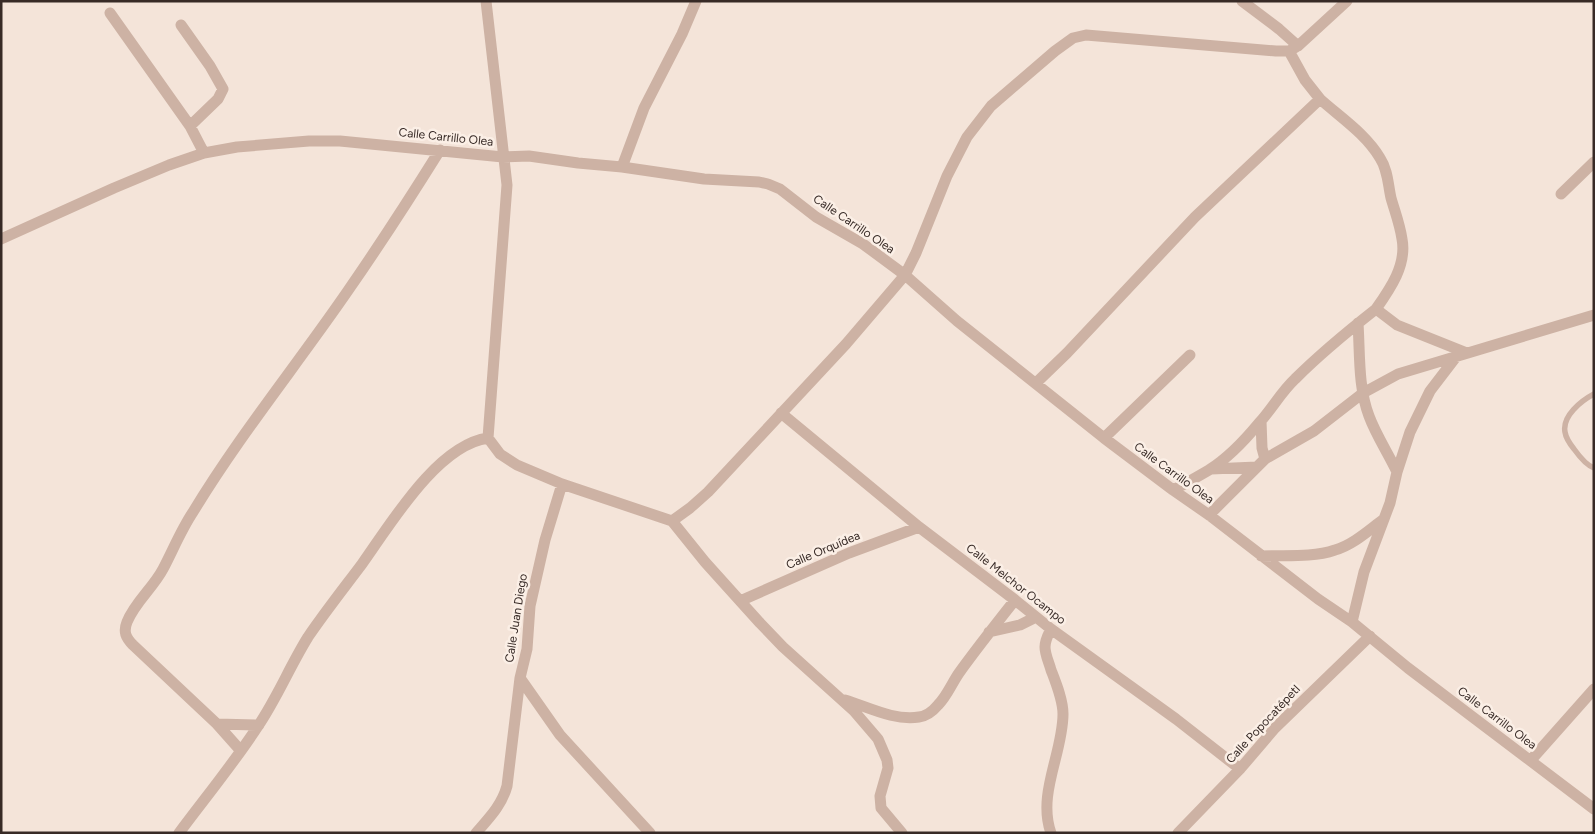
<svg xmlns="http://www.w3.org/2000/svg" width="1595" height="834" viewBox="0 0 1595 834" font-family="Figtree,sans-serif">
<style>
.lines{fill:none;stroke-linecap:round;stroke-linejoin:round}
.service{stroke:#cdb2a4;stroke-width:5.5}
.minor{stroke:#cdb2a4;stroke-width:11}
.labels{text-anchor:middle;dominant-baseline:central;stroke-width:5;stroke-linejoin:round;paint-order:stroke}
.street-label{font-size:12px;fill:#372a26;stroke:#fbefe6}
</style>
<rect width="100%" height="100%" fill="#f4e4d9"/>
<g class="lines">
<path class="service" d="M 1594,394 C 1581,401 1562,416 1565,432 C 1566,439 1570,444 1574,449 C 1579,456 1586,465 1594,468"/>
<path class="minor" d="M 486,1 L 507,185 L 488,438 L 500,454 L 517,465 L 562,484 L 672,521 L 705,562 L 760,623 L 783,647 L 854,711 L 878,739 L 887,760 L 888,768 L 880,796 L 881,808 L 902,833
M 1242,1 L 1279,29 L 1298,46
M 110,13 L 190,126 L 204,153
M 181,25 L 210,66 L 223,89 L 218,99 L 190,126
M 1320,99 C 1340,117 1366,134 1380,158 C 1388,170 1388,185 1391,198 C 1395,212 1400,225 1402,239 C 1407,265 1390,289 1376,309 L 1397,325 L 1467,353
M 622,167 L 644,108 L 682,34 L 696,1
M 1561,194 L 1594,162
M 1,239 L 114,188 L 169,165 L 204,153 L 237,147 L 309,141 L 340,141 L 503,157 L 529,156 L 578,163 L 622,167 L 704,179 L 759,182 L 768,184 L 780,189 L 816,217 L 863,244 L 905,275 L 957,321 L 1104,438 L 1173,490 L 1209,515 L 1318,599 L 1352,622 L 1408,668 L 1594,809
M 1358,323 C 1360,354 1358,387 1369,416 C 1376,435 1388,453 1397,472
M 1036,383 L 1067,353 L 1195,217 L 1320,99 L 1305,80 L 1289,51
M 781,413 L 919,527 L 1015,600 L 1051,629 L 1176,719 L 1240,769
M 1261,421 L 1262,448 L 1265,459
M 1104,438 L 1190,355
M 1211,469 L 1257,467
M 562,484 L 545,540 L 530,606 L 527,649 L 520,678 L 560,735 L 650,833
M 1173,490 C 1185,484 1197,477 1209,470 C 1228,458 1245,440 1259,423 C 1272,409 1281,392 1295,379 C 1320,354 1348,331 1376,309
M 1209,515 L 1265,459 L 1314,431 L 1363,393 L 1398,374 L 1594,315
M 672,521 L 690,508 L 708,492 L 846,344 L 905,275 L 916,253 L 947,176 L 967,137 L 991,106 L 1055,51 L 1073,38 L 1086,35 L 1276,51 L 1289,51 L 1298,46 L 1347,1
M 1261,556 C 1285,555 1312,558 1335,550 C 1353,545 1369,530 1384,519
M 740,601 L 849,553 L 919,527
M 1352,622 L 1364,572 L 1390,503 L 1397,472 L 1410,432 L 1430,391 L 1456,357
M 989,632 L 1020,625 L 1036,617
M 845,700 C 868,707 894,721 919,717 C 927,716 933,711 938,705 C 947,696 952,683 959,673 C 977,648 996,624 1015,600
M 217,724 L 259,725
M 241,751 L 217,724 L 133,645 C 126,638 123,632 127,622 C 135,602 153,588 163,569 C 173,550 181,530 193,512 C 239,436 296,366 347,292 C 379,246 410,198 440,150
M 1531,760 L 1594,689
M 179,833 C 205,798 234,763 258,726 C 277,698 290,666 308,637 C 325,612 344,588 362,564 C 390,525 437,445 488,438
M 476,833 C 489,818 502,805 507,786 L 520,678
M 1051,833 C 1037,794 1063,753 1063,714 C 1063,700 1056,683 1051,670 C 1049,662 1045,655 1045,647 C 1045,640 1048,635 1051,629
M 1178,833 L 1240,769 L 1275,728 L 1370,636"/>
</g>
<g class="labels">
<g class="street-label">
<text transform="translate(446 137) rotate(6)">Calle Carrillo Olea</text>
<text transform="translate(854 224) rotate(34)">Calle Carrillo Olea</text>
<text transform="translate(1174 473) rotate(36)">Calle Carrillo Olea</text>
<text transform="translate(823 550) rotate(-23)">Calle Orquídea</text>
<text transform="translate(1016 584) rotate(38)">Calle Melchor Ocampo</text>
<text transform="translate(516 618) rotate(-81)">Calle Juan Diego</text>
<text transform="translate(1497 718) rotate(37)">Calle Carrillo Olea</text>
<text transform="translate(1263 724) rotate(-47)">Calle Popocatépetl</text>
</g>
</g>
<rect width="1595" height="834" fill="none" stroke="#372a26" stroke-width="5"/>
</svg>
